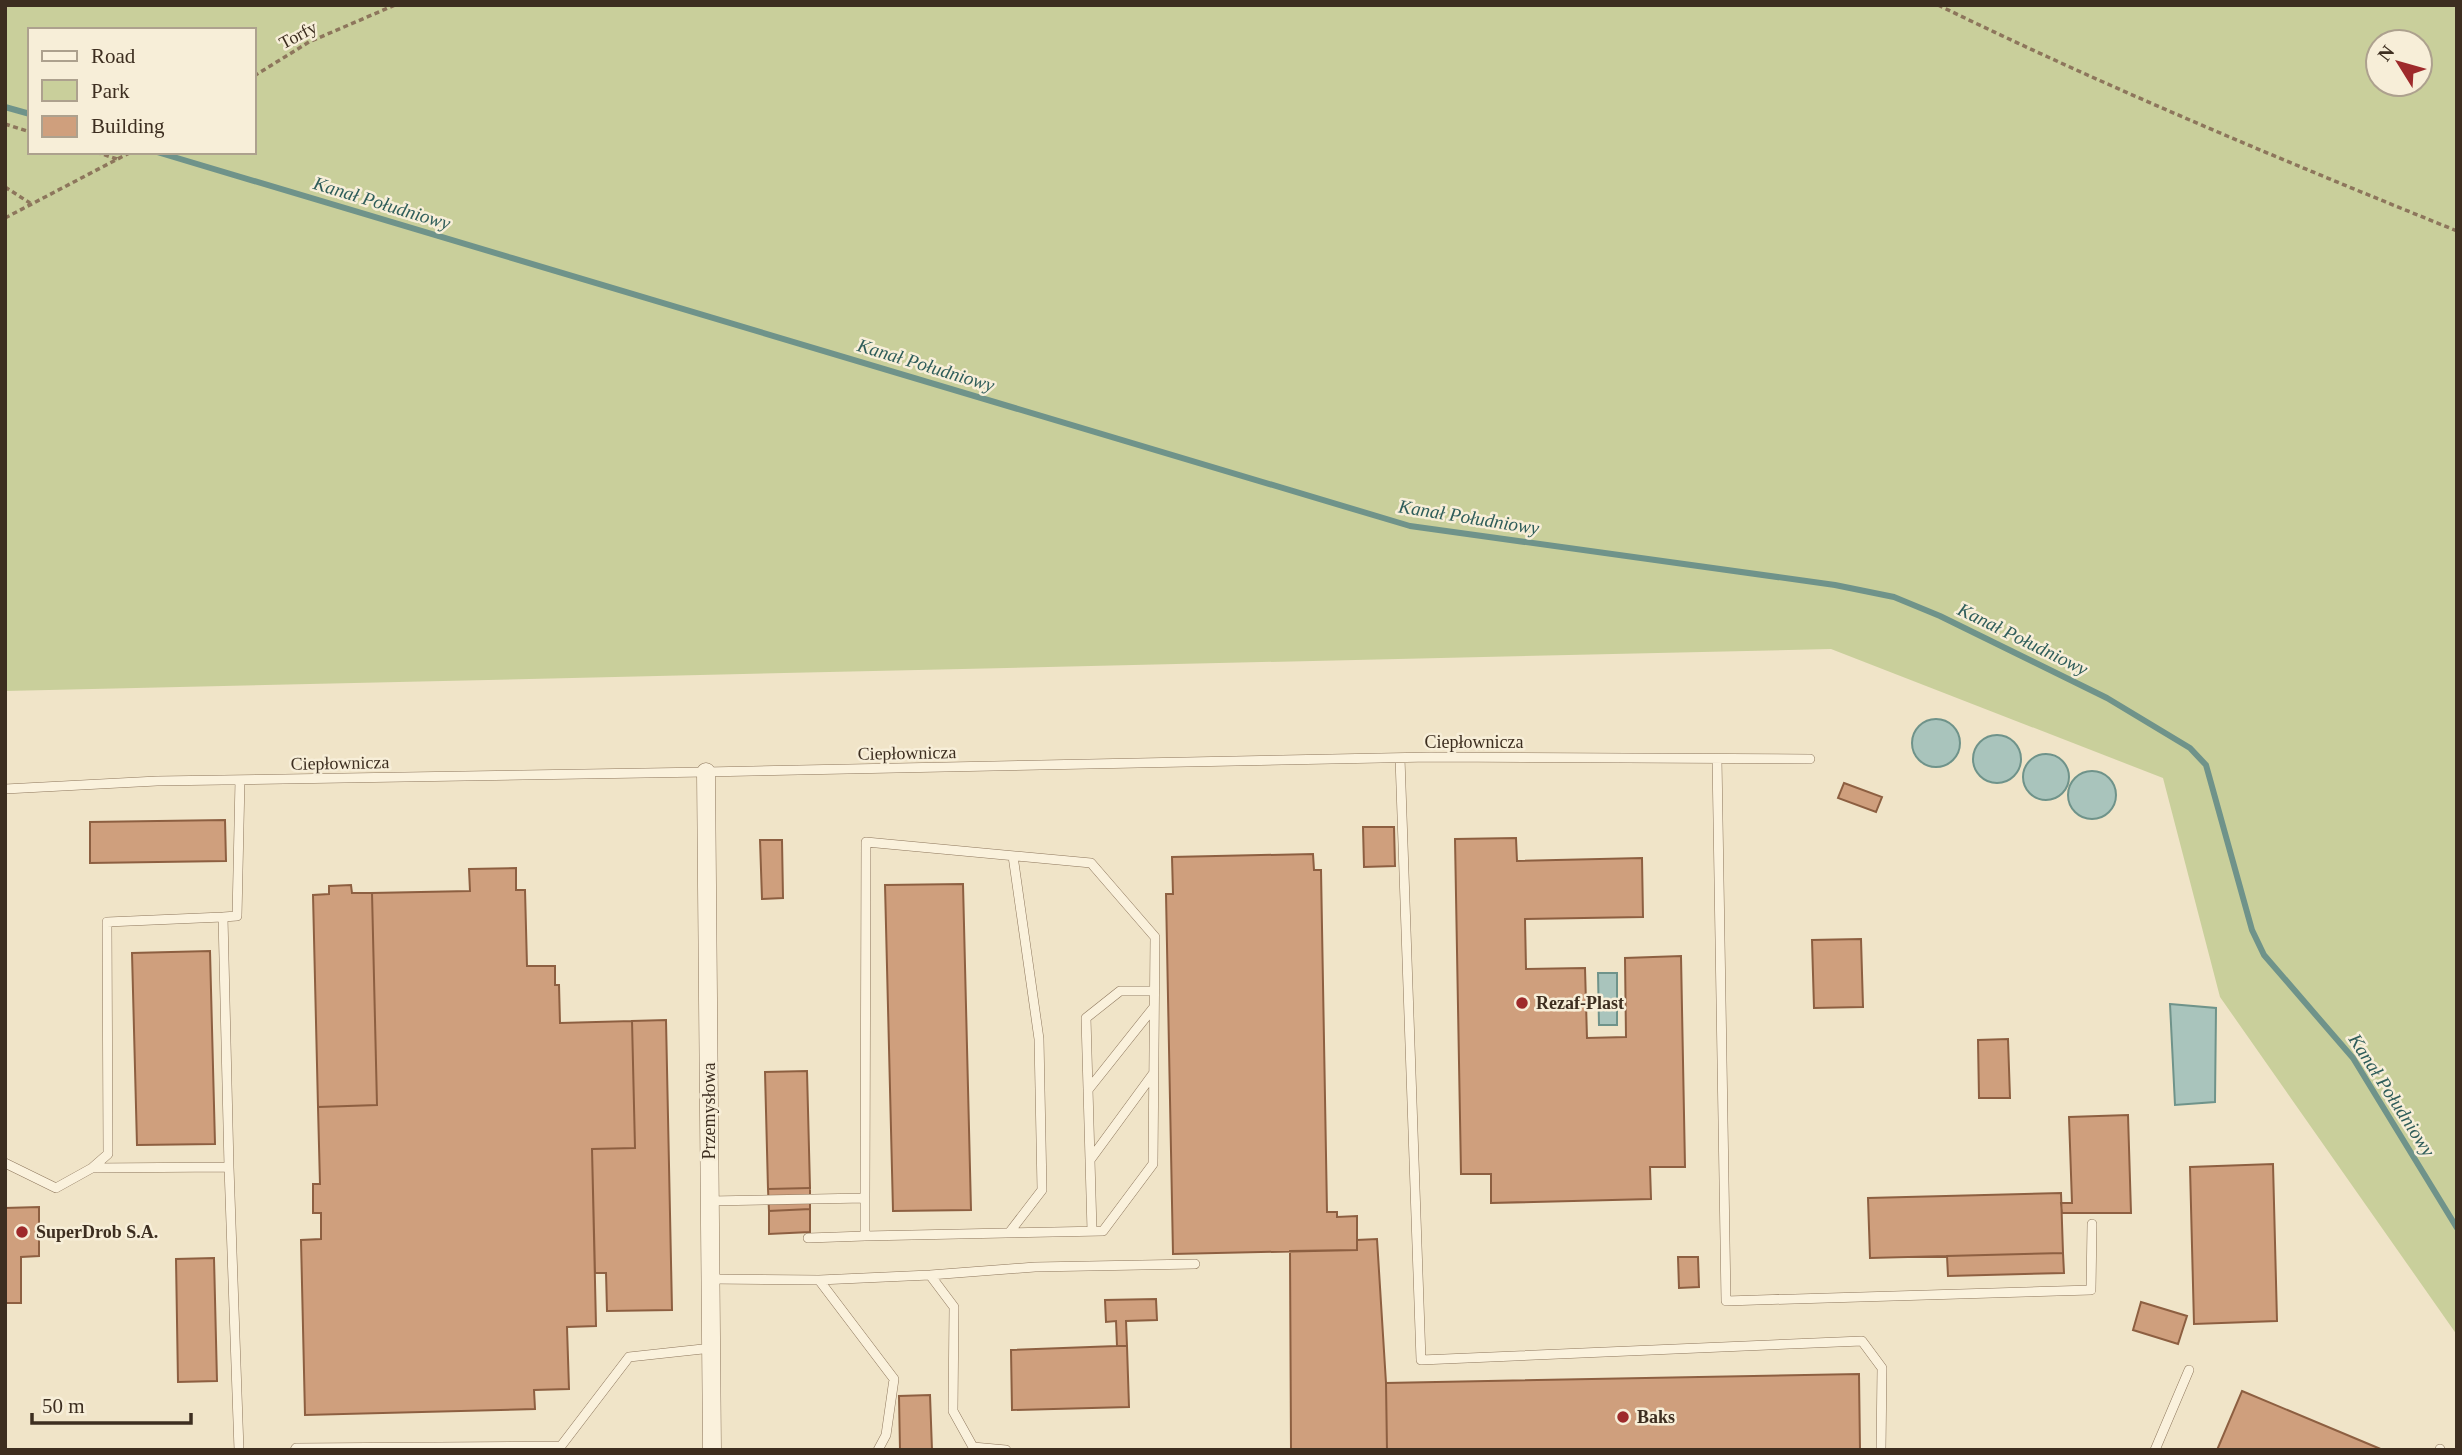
<svg xmlns="http://www.w3.org/2000/svg" width="2462" height="1455" viewBox="0 0 2462 1455" font-family="Georgia,serif">
<style>
.green{fill:#c9cf9b;fill-rule:evenodd}
.water{fill:#a9c4bc;stroke:#6f938a;stroke-width:2}
.lines{fill:none;stroke-linecap:round;stroke-linejoin:round}
.stream{stroke:#6f938a;stroke-width:6}
.building{fill:#cf9f7d;stroke:#8d5f41;stroke-width:2}
.service-casing{stroke:#8d765c;stroke-width:10}
.minor-casing{stroke:#8d765c;stroke-width:19}
.path{stroke:#8d765c;stroke-width:3.5;stroke-dasharray:5 3.5;stroke-linecap:butt}
.service{stroke:#faf1dc;stroke-width:9}
.minor{stroke:#faf1dc;stroke-width:18}
.poi-dot{fill:#9e2a2b;stroke:#f7eed8;stroke-width:2.5}
.labels{text-anchor:middle;dominant-baseline:central;stroke-width:5;stroke-linejoin:round;paint-order:stroke}
.street-label{font-size:18px;fill:#3d2e20;stroke:#f7eed8}
.poi-label{font-size:18px;font-weight:bold;fill:#3d2e20;stroke:#f7eed8;text-anchor:start}
.water-label{font-size:19px;font-style:italic;fill:#2f5d5a;stroke:#f7eed8}
</style>
<rect width="100%" height="100%" fill="#f0e4c8"/>
<path class="green" d="M 5,5 L 2457,5 L 2457,1335 L 2220,997 L 2163,778 L 1831,649 L 5,691 ZM 30,30 L 254,30 L 254,152 L 30,152 ZM 2378,42 L 2420,42 L 2420,84 L 2378,84 Z"/>
<path class="water" d="M1912 743a24 24 0 1 1 48 0a24 24 0 1 1-48 0Z
M1973 759a24 24 0 1 1 48 0a24 24 0 1 1-48 0Z
M2023 777a23 23 0 1 1 46 0a23 23 0 1 1-46 0Z
M2068 795a24 24 0 1 1 48 0a24 24 0 1 1-48 0Z
M 1598,973 L 1617,973 L 1617,1025 L 1599,1025 Z
M 2170,1004 L 2216,1008 L 2215,1102 L 2175,1105 Z"/>
<g class="lines">
<path class="stream" d="M 5,107 L 30,114
M 157,152 L 1410,526 L 1835,585 L 1894,597 L 1940,616 L 2107,698 L 2190,748 L 2206,765 L 2252,930 L 2264,955 L 2353,1058 L 2457,1228"/>
</g>
<path class="building" d="M 1844,783 L 1882,797 L 1876,812 L 1838,798 Z
M 225,820 L 226,861 L 90,863 L 90,822 Z
M 1363,827 L 1394,827 L 1395,866 L 1364,867 Z
M 1516,838 L 1517,861 L 1642,858 L 1643,917 L 1525,919 L 1526,969 L 1585,968 L 1587,1038 L 1626,1037 L 1625,958 L 1681,956 L 1685,1167 L 1650,1167 L 1651,1199 L 1491,1203 L 1491,1174 L 1461,1174 L 1455,839 Z
M 760,840 L 782,840 L 783,898 L 762,899 Z
M 1313,854 L 1314,870 L 1321,870 L 1327,1212 L 1337,1212 L 1337,1217 L 1357,1216 L 1357,1250 L 1173,1254 L 1166,894 L 1173,894 L 1172,857 Z
M 516,868 L 516,890 L 525,890 L 527,966 L 555,966 L 555,985 L 559,985 L 560,1023 L 632,1021 L 635,1148 L 592,1149 L 596,1326 L 567,1327 L 569,1389 L 534,1390 L 535,1409 L 305,1415 L 301,1240 L 321,1239 L 321,1213 L 313,1213 L 313,1184 L 320,1184 L 318,1107 L 377,1105 L 372,893 L 470,891 L 469,869 Z
M 963,884 L 971,1210 L 893,1211 L 885,885 Z
M 351,885 L 352,893 L 372,893 L 377,1105 L 318,1107 L 313,895 L 329,894 L 329,886 Z
M 1861,939 L 1863,1007 L 1814,1008 L 1812,940 Z
M 210,951 L 215,1144 L 137,1145 L 132,953 Z
M 666,1020 L 672,1310 L 607,1311 L 606,1273 L 595,1273 L 592,1149 L 635,1148 L 632,1021 Z
M 2008,1039 L 2010,1098 L 1979,1098 L 1978,1040 Z
M 807,1071 L 810,1188 L 768,1189 L 765,1072 Z
M 2128,1115 L 2131,1213 L 2062,1213 L 2061,1203 L 2072,1203 L 2069,1117 Z
M 2273,1164 L 2277,1321 L 2194,1324 L 2190,1167 Z
M 810,1188 L 810,1209 L 769,1211 L 768,1189 Z
M 2061,1193 L 2063,1253 L 1870,1258 L 1868,1198 Z
M 39,1207 L 39,1256 L 21,1257 L 21,1303 L 5,1303 L 5,1208 Z
M 810,1209 L 810,1232 L 769,1234 L 769,1211 Z
M 1377,1239 L 1386,1383 L 1387,1450 L 1291,1450 L 1290,1251 L 1357,1250 L 1357,1240 Z
M 2063,1253 L 2064,1273 L 1948,1276 L 1947,1256 Z
M 1678,1257 L 1698,1257 L 1699,1287 L 1679,1288 Z
M 214,1258 L 217,1381 L 178,1382 L 176,1259 Z
M 1156,1299 L 1157,1320 L 1126,1321 L 1127,1346 L 1117,1346 L 1116,1321 L 1106,1322 L 1105,1300 Z
M 2141,1302 L 2187,1316 L 2178,1344 L 2133,1330 Z
M 1117,1346 L 1127,1346 L 1129,1407 L 1012,1410 L 1011,1350 Z
M 1859,1374 L 1860,1450 L 1387,1450 L 1386,1383 Z
M 2242,1391 L 2383,1450 L 2217,1450 Z
M 930,1395 L 932,1450 L 900,1450 L 899,1396 Z"/>
<g class="lines">
<g class="service-casing">
<path id="service" d="M 1400,758 L 1421,1360 L 1862,1341 L 1882,1368 L 1881,1450
M 1717,759 L 1726,1301 L 2091,1290 L 2092,1224
M 5,789 L 157,781 L 706,772 L 1430,757 L 1810,759
M 223,917 L 237,916 L 240,780
M 1088,1090 L 1154,1007
M 1090,1160 L 1153,1074
M 5,1163 L 56,1188 L 92,1168 L 108,1154 L 107,922 L 223,917 L 229,1167 L 239,1450
M 92,1168 L 229,1167
M 865,1198 L 866,842 L 1091,863 L 1155,937 L 1153,1164 L 1103,1231 L 865,1236
M 710,1201 L 865,1198 L 865,1236 L 808,1238
M 1092,1231 L 1086,1018 L 1120,991 L 1154,991
M 1009,1233 L 1042,1190 L 1039,1039 L 1013,856
M 930,1275 L 954,1307 L 953,1411 L 973,1447 L 1006,1450
M 710,1279 L 819,1280 L 894,1379 L 886,1435 L 878,1450
M 819,1280 L 930,1275 L 1035,1267 L 1195,1264
M 295,1450 L 296,1448 L 561,1446 L 629,1357 L 712,1348
M 2155,1450 L 2189,1370
M 2440,1450 L 2440,1449"/>
</g>
<g class="minor-casing">
<path id="minor" d="M 706,772 L 712,1450"/>
</g>
<path class="path" d="M 1938,5 C 2108,88 2282,160 2457,231
M 254,76 L 309,42 L 395,5
M 5,124 L 30,132
M 96,152 L 117,159
M 5,187 L 30,203
M 5,218 L 131,152"/>
<use href="#service" class="service"/>
<use href="#minor" class="minor"/>
</g>
<g class="poi-dot">
<circle cx="1522" cy="1003" r="7"/>
<circle cx="22" cy="1232" r="7"/>
<circle cx="1623" cy="1417" r="7"/>
</g>
<g class="labels">
<g class="street-label">
<text transform="translate(298 35) rotate(-28)">Torfy</text>
<text x="1474" y="742">Ciepłownicza</text>
<text transform="translate(907 753) rotate(-1)">Ciepłownicza</text>
<text transform="translate(340 763) rotate(-1)">Ciepłownicza</text>
<text transform="translate(709 1111) rotate(-90)">Przemysłowa</text>
</g>
<g class="poi-label">
<text x="1536" y="1003">Rezaf-Plast</text>
<text x="36" y="1232">SuperDrob S.A.</text>
<text x="1637" y="1417">Baks</text>
</g>
<g class="water-label">
<text transform="translate(382 203) rotate(17)">Kanał Południowy</text>
<text transform="translate(926 365) rotate(17)">Kanał Południowy</text>
<text transform="translate(1469 517) rotate(9)">Kanał Południowy</text>
<text transform="translate(2023 639) rotate(26)">Kanał Południowy</text>
<text transform="translate(2392 1095) rotate(57)">Kanał Południowy</text>
</g>
</g>
<rect width="2462" height="1455" fill="none" stroke="#3d2e20" stroke-width="14"/>
<rect x="28" y="28" width="228" height="126" fill="#f7eed8" stroke="#ada18e" stroke-width="2"/>
<rect x="42" y="51" width="35" height="10" fill="#faf1dc" stroke="#ada18e" stroke-width="2"/>
<text x="91" y="63" font-size="21" fill="#3d2e20">Road</text>
<rect x="42" y="80" width="35" height="21" fill="#c9cf9b" stroke="#ada18e" stroke-width="2"/>
<text x="91" y="98" font-size="21" fill="#3d2e20">Park</text>
<rect x="42" y="116" width="35" height="21" fill="#cf9f7d" stroke="#ada18e" stroke-width="2"/>
<text x="91" y="133" font-size="21" fill="#3d2e20">Building</text>
<g transform="translate(2399 63) rotate(307)"><circle r="33" fill="#f7eed8" stroke="#ada18e" stroke-width="2"/>
<path d="M0-5L12 26L0 18L-12 26Z" fill="#9e2a2b"/>
<text y="-10" font-size="19" font-weight="bold" text-anchor="middle" fill="#3d2e20">N</text>
</g>
<path d="M32 1413v10h159v-10" fill="none" stroke="#3d2e20" stroke-width="3.5"/>
<text x="42" y="1413" font-size="21" fill="#3d2e20" stroke="#f7eed8" stroke-width="5" paint-order="stroke">50 m</text>
</svg>
